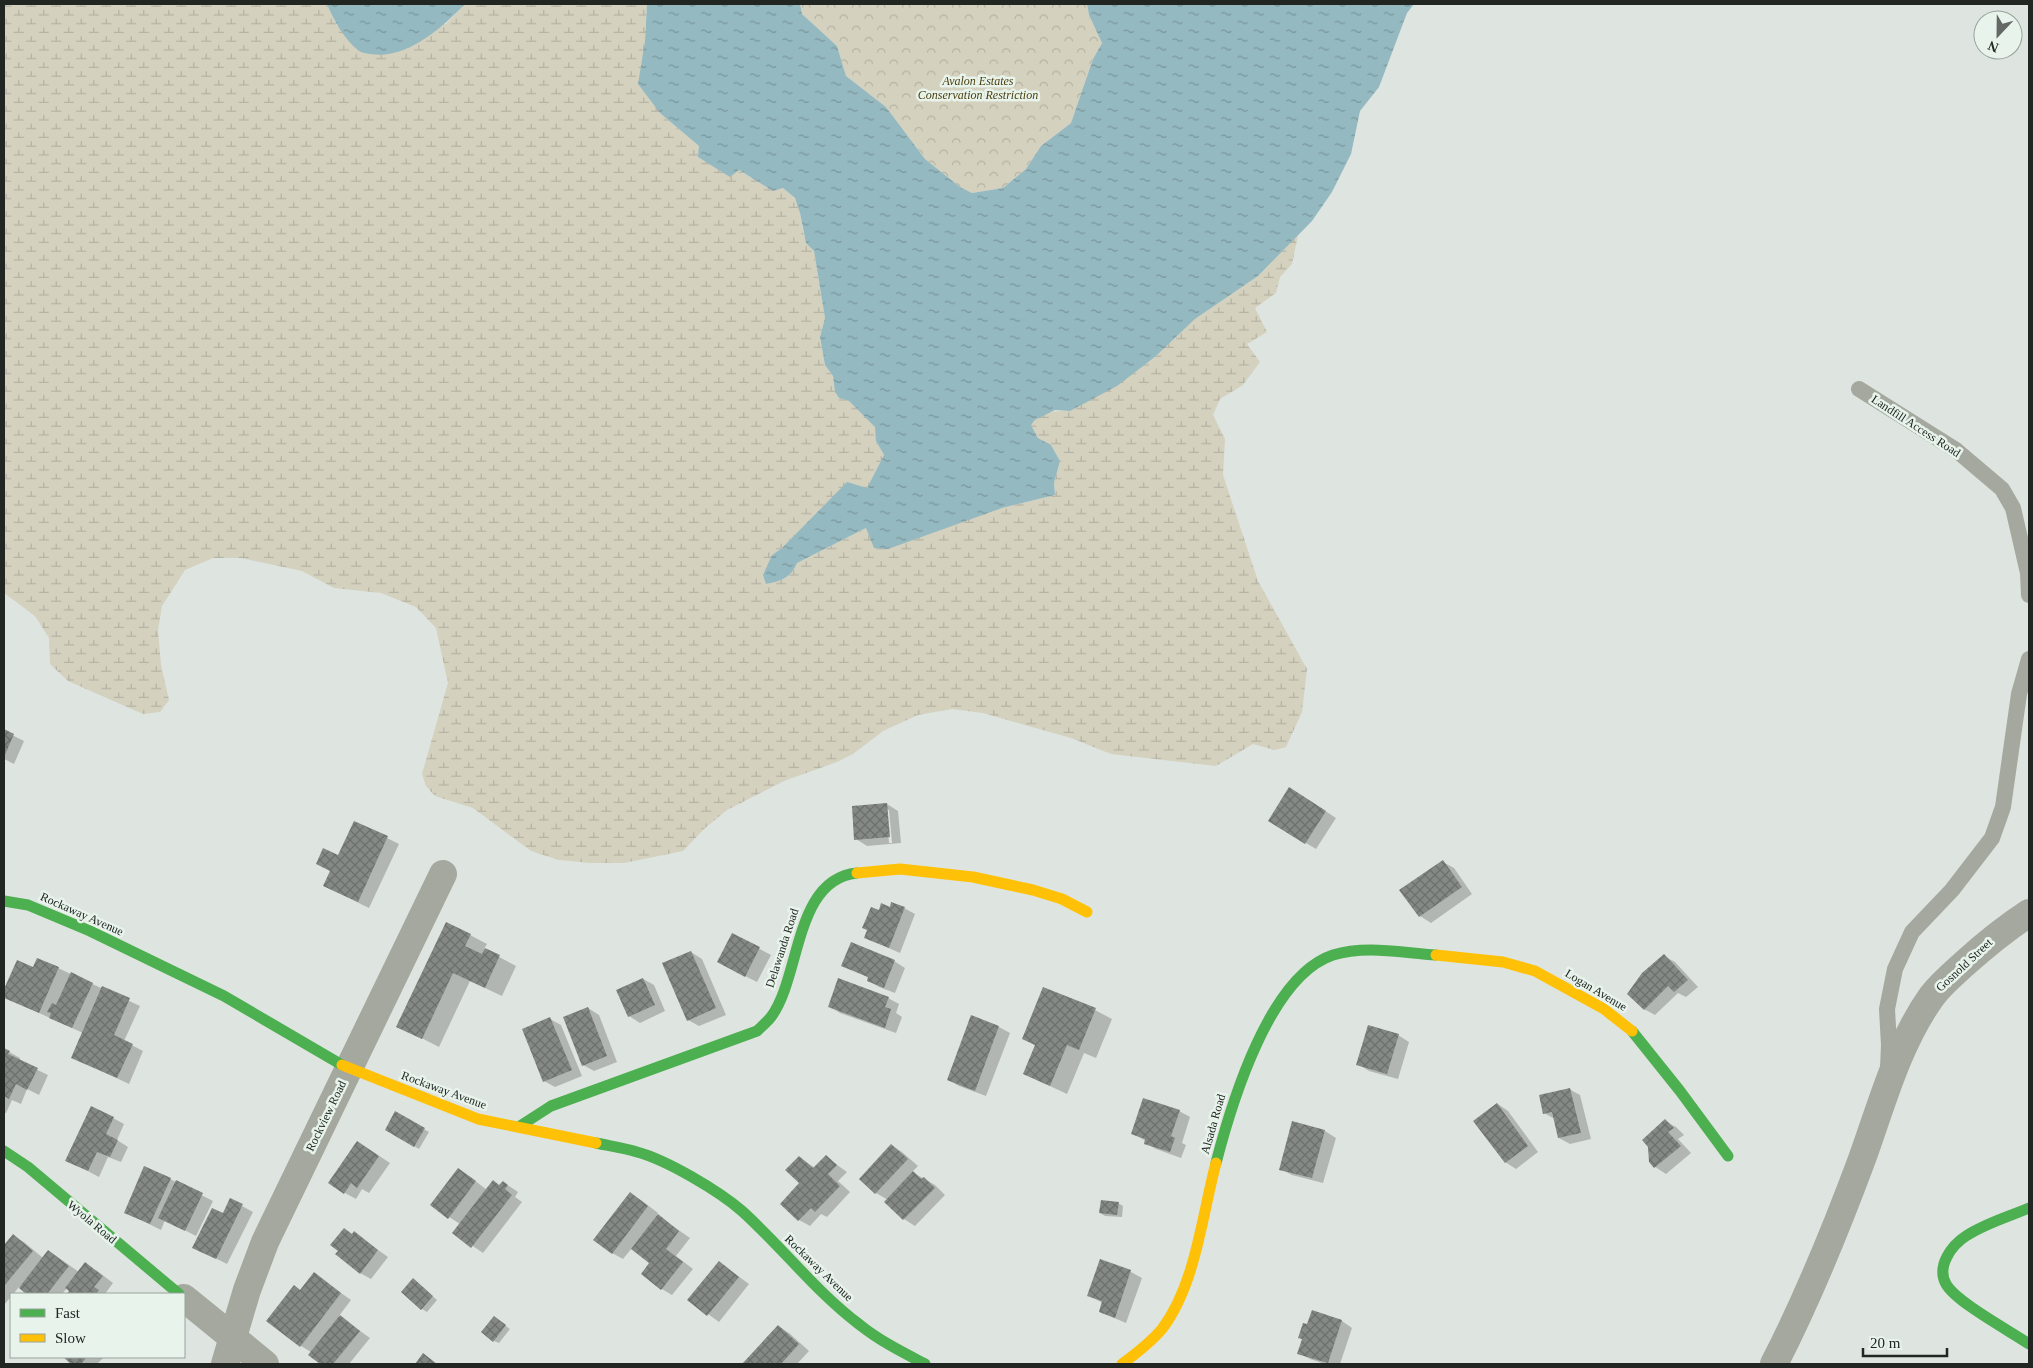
<svg xmlns="http://www.w3.org/2000/svg" width="2033" height="1368" viewBox="0 0 2033 1368" font-family="Georgia,serif">
<style>
.wetland{fill:url(#wetland-marsh)}
.park{fill:url(#park-crowns)}
.water{fill:url(#water-ripples)}
.shadow{fill:#0003;fill-rule:evenodd}
.building{fill:url(#building-cross-hatch)}
.lines{fill:none;stroke-linecap:round;stroke-linejoin:round}
.lane{stroke:#a4a89e;stroke-width:16}
.street{stroke:#a4a89e;stroke-width:28}
.fast{stroke:#4caf50;stroke-width:11}
.slow{stroke:#ffc107;stroke-width:11}
.labels{text-anchor:middle;dominant-baseline:central;stroke-width:5;stroke-linejoin:round;paint-order:stroke}
.park-label{font-size:12px;font-style:italic;fill:#4b3d0c;stroke:#e8f4eb}
.street-label{font-size:12px;fill:#212622;stroke:#e8f4eb}
</style>
<defs>
<pattern id="wetland-marsh" width="20" height="14" patternUnits="userSpaceOnUse" patternTransform="scale(1.25)"><rect width="20" height="14" fill="#d4d1bf"/><path d="M1 5h8M5 5V1M11 12h8M15 12V8" fill="none" stroke="#b6b3a4"/></pattern>
<pattern id="park-crowns" width="20" height="18" patternUnits="userSpaceOnUse" patternTransform="scale(1.25)"><rect width="20" height="18" fill="#d4d1bf"/><path d="M2 6a3 3 0 1 1 6 0M12 15a3 3 0 1 1 6 0" fill="none" stroke="#b6b3a4"/></pattern>
<pattern id="water-ripples" width="26" height="14" patternUnits="userSpaceOnUse" patternTransform="scale(1.25)"><rect width="26" height="14" fill="#95b9c0"/><path d="M2 4q2-2 4 0t4 0M15 11q2-2 4 0t4 0" fill="none" stroke="#79969c"/></pattern>
<pattern id="building-cross-hatch" width="8" height="8" patternUnits="userSpaceOnUse" patternTransform="scale(1.25)"><rect width="8" height="8" fill="#848986"/><path d="M0 0l8 8M0 8l8-8" fill="none" stroke="#6c706d"/></pattern>
</defs>
<rect width="100%" height="100%" fill="#dee4df"/>
<path class="wetland" d="M 4,4 L 327,4 L 337,26 L 446,24 L 465,4 L 647,4 L 645,41 L 660,113 L 699,146 L 773,191 L 783,188 C 787,191 792,195 795,199 C 805,217 798,236 814,251 L 825,318 L 820,337 L 825,365 L 833,376 L 835,392 L 839,398 L 849,401 L 876,427 L 876,441 L 884,455 L 867,488 L 772,555 L 766,584 C 780,582 792,577 797,563 L 866,528 L 1002,508 L 1055,495 L 1054,483 L 1060,461 L 1051,445 L 1038,438 L 1031,425 C 1040,412 1056,410 1070,411 L 1156,356 L 1195,319 L 1258,276 L 1298,235 L 1292,264 L 1280,277 L 1276,293 L 1255,308 L 1267,332 L 1247,344 L 1260,362 L 1243,385 L 1220,399 L 1213,415 L 1225,439 L 1223,475 L 1258,581 L 1307,669 L 1302,712 L 1286,747 L 1275,750 L 1253,744 L 1216,766 L 1111,754 L 1071,738 L 983,713 L 952,709 L 918,715 L 883,731 L 853,754 L 837,762 L 784,781 L 727,810 L 704,829 L 683,851 L 624,863 L 591,863 L 559,860 L 531,851 L 473,808 L 435,796 L 426,786 L 422,774 L 448,683 L 436,628 L 416,607 L 381,593 L 334,588 L 302,571 L 241,558 L 213,558 L 185,570 L 162,606 L 158,630 L 161,665 L 169,700 L 160,712 L 143,714 L 68,681 L 50,664 L 49,638 L 35,616 L 4,593 Z"/>
<path class="park" d="M 800,4 L 1087,4 L 1089,15 L 1102,43 L 1093,59 L 1071,123 L 1041,146 L 1026,169 L 1003,188 L 972,193 L 960,187 L 925,159 L 886,107 L 846,76 L 837,46 L 802,14 Z"/>
<path class="water" d="M 327,4 L 465,4 C 442,28 406,60 370,54 C 367,53 362,53 359,51 C 344,39 334,21 327,4 Z
M 647,4 L 800,4 L 802,14 L 837,46 L 846,76 L 886,107 L 925,159 L 960,187 L 972,193 L 1003,188 L 1026,169 L 1041,146 L 1071,123 L 1093,59 L 1102,43 L 1089,15 L 1087,4 L 1414,4 L 1407,13 L 1379,87 L 1360,111 L 1351,154 L 1332,192 L 1312,221 L 1258,276 L 1195,319 L 1156,356 L 1117,386 L 1070,411 L 1055,410 L 1035,420 L 1031,425 L 1038,438 L 1051,445 L 1060,461 L 1054,483 L 1055,495 L 1002,508 L 888,549 L 874,548 L 866,528 L 797,563 C 792,577 780,582 766,584 L 763,575 L 772,555 L 782,548 L 847,482 L 867,488 L 884,455 L 876,441 L 875,427 L 849,401 L 839,398 L 835,392 L 833,376 L 825,365 L 820,337 L 825,318 L 814,251 L 806,243 L 800,213 L 795,198 L 783,188 L 773,191 L 739,170 L 730,177 L 698,157 L 699,146 L 660,113 L 638,84 L 645,41 Z"/>
<path class="shadow" d="M 4,731 L 24,741 L 14,764 L 4,759 Z
M 1301,795 L 1336,818 L 1316,849 L 1306,843 Z
M 887,804 L 898,811 L 901,843 L 867,846 L 856,839 ZM 887,810 L 889,810 L 892,843 L 889,843 Z
M 355,822 L 399,844 L 369,908 L 324,886 Z
M 1443,862 L 1454,868 L 1472,894 L 1431,923 L 1420,916 Z
M 890,908 L 904,908 L 915,914 L 900,953 L 866,938 L 880,912 Z
M 732,934 L 771,955 L 757,982 L 729,968 Z
M 470,935 L 487,944 L 484,949 L 516,966 L 502,996 L 470,981 L 439,1047 L 398,1026 Z
M 691,952 L 702,959 L 726,1015 L 699,1026 L 688,1020 Z
M 1664,956 L 1675,962 L 1698,987 L 1686,997 L 1678,993 L 1655,1015 L 1644,1009 Z
M 894,961 L 905,968 L 895,993 L 879,987 L 868,980 L 869,978 L 843,965 Z
M 17,962 L 34,968 L 58,968 L 140,1006 L 124,1041 L 143,1051 L 129,1084 L 72,1057 L 83,1033 L 4,997 L 4,992 Z
M 643,979 L 654,985 L 665,1011 L 640,1023 L 629,1016 Z
M 888,998 L 899,1004 L 896,1013 L 902,1017 L 896,1033 L 840,1013 L 829,1006 Z
M 588,1008 L 599,1015 L 617,1062 L 594,1071 L 583,1065 Z
M 1095,1010 L 1112,1019 L 1096,1058 L 1084,1053 L 1067,1094 L 1024,1074 L 1036,1046 L 1023,1038 Z
M 972,1017 L 999,1027 L 1010,1033 L 986,1096 L 959,1086 L 949,1080 Z
M 550,1019 L 561,1025 L 582,1076 L 555,1087 L 544,1081 Z
M 1398,1035 L 1409,1042 L 1398,1079 L 1369,1071 L 1358,1064 Z
M 4,1049 L 20,1058 L 19,1061 L 48,1075 L 39,1095 L 27,1089 L 21,1104 L 12,1100 L 6,1113 L 4,1113 Z
M 1569,1089 L 1580,1095 L 1591,1139 L 1570,1144 L 1559,1138 L 1555,1119 L 1544,1113 Z
M 1498,1104 L 1508,1111 L 1538,1152 L 1516,1169 L 1505,1162 Z
M 1179,1111 L 1190,1117 L 1182,1143 L 1186,1145 L 1181,1158 L 1156,1149 L 1145,1143 L 1146,1141 L 1133,1134 Z
M 396,1113 L 429,1132 L 419,1149 L 386,1130 Z
M 113,1118 L 124,1124 L 117,1140 L 128,1147 L 121,1162 L 108,1157 L 99,1177 L 67,1160 Z
M 1665,1121 L 1676,1127 L 1684,1135 L 1678,1139 L 1691,1153 L 1666,1174 L 1655,1167 L 1650,1161 Z
M 1325,1131 L 1336,1138 L 1323,1183 L 1292,1175 L 1281,1169 Z
M 358,1142 L 390,1163 L 369,1193 L 362,1189 L 356,1199 L 345,1193 Z
M 891,1145 L 902,1152 L 918,1166 L 912,1172 L 935,1185 L 945,1195 L 915,1226 L 904,1219 L 886,1202 L 888,1200 L 876,1193 L 861,1179 Z
M 799,1157 L 815,1168 L 826,1157 L 847,1172 L 838,1181 L 850,1192 L 827,1217 L 821,1214 L 810,1226 L 799,1220 L 801,1183 Z
M 469,1176 L 487,1190 L 500,1186 L 503,1182 L 518,1192 L 515,1197 L 522,1202 L 483,1253 L 454,1233 L 460,1224 L 449,1217 Z
M 170,1179 L 213,1201 L 196,1236 L 165,1220 L 161,1230 L 125,1212 Z
M 630,1194 L 641,1200 L 658,1213 L 657,1215 L 690,1238 L 676,1256 L 693,1269 L 672,1295 L 662,1289 L 651,1263 L 632,1248 L 623,1259 L 612,1253 Z
M 1118,1203 L 1123,1206 L 1122,1217 L 1105,1216 L 1100,1213 Z
M 242,1206 L 253,1212 L 227,1264 L 205,1253 Z
M 354,1233 L 388,1257 L 371,1279 L 360,1273 L 353,1234 Z
M 13,1236 L 24,1242 L 43,1258 L 49,1251 L 79,1272 L 96,1270 L 113,1283 L 105,1294 L 68,1294 L 71,1291 L 67,1288 L 62,1294 L 28,1294 L 19,1287 L 4,1305 L 4,1247 Z
M 1101,1261 L 1131,1272 L 1142,1278 L 1126,1323 L 1100,1312 L 1103,1303 L 1089,1296 Z
M 719,1262 L 749,1284 L 719,1322 L 689,1300 Z
M 314,1274 L 351,1300 L 339,1316 L 370,1338 L 349,1364 L 322,1364 L 309,1354 L 311,1352 L 301,1346 Z
M 414,1280 L 437,1300 L 427,1312 L 422,1309 Z
M 1312,1312 L 1342,1321 L 1352,1328 L 1340,1364 L 1325,1364 L 1310,1359 L 1299,1353 Z
M 499,1321 L 510,1329 L 499,1343 L 494,1341 Z
M 778,1326 L 789,1333 L 809,1351 L 797,1364 L 743,1364 Z
M 64,1357 L 104,1357 L 97,1364 L 73,1364 Z"/>
<path class="building" d="M 4,729 L 14,734 L 4,757 Z
M 1289,787 L 1326,811 L 1305,844 L 1268,821 Z
M 887,803 L 890,837 L 854,840 L 852,806 Z
M 354,821 L 388,836 L 358,902 L 323,886 L 330,871 L 316,864 L 323,848 L 338,855 Z
M 1443,860 L 1462,887 L 1419,917 L 1399,890 Z
M 891,902 L 905,907 L 889,948 L 864,938 L 867,930 L 862,928 L 871,907 L 879,910 L 881,903 L 890,907 Z
M 446,922 L 471,934 L 465,946 L 482,954 L 485,948 L 500,955 L 485,988 L 453,973 L 422,1039 L 396,1027 Z
M 732,933 L 760,947 L 745,977 L 717,962 Z
M 851,942 L 895,960 L 884,988 L 867,981 L 868,977 L 841,966 Z
M 691,951 L 716,1008 L 687,1021 L 662,963 Z
M 1664,954 L 1688,980 L 1674,992 L 1668,986 L 1644,1010 L 1627,994 L 1642,973 Z
M 37,958 L 59,967 L 39,1013 L 4,998 L 4,989 L 17,960 L 33,967 Z
M 71,972 L 93,983 L 72,1028 L 49,1018 L 51,1013 L 47,1012 L 52,1003 L 56,1005 Z
M 643,978 L 655,1005 L 628,1017 L 616,990 Z
M 838,978 L 889,997 L 885,1007 L 891,1009 L 885,1028 L 828,1007 Z
M 102,986 L 130,998 L 114,1035 L 133,1044 L 117,1078 L 71,1058 Z
M 1043,987 L 1096,1008 L 1079,1050 L 1067,1045 L 1050,1086 L 1023,1074 L 1035,1045 L 1022,1039 Z
M 588,1007 L 607,1056 L 582,1066 L 563,1017 Z
M 971,1015 L 999,1026 L 975,1091 L 947,1080 Z
M 550,1017 L 572,1070 L 543,1082 L 522,1029 Z
M 1368,1025 L 1399,1034 L 1387,1074 L 1356,1065 Z
M 4,1048 L 10,1051 L 8,1054 L 38,1068 L 27,1090 L 16,1084 L 9,1099 L 4,1096 Z
M 1570,1088 L 1581,1133 L 1558,1138 L 1552,1112 L 1543,1114 L 1539,1095 Z
M 1143,1098 L 1180,1110 L 1171,1136 L 1175,1138 L 1170,1152 L 1144,1144 L 1145,1139 L 1131,1134 Z
M 1497,1103 L 1528,1146 L 1505,1163 L 1473,1121 Z
M 91,1106 L 114,1117 L 106,1134 L 118,1140 L 110,1157 L 97,1152 L 88,1171 L 65,1161 Z
M 395,1111 L 425,1128 L 414,1147 L 385,1130 Z
M 1665,1119 L 1674,1128 L 1668,1132 L 1681,1146 L 1654,1168 L 1649,1162 L 1648,1147 L 1642,1140 Z
M 1292,1121 L 1325,1130 L 1312,1178 L 1279,1170 Z
M 357,1141 L 379,1156 L 357,1188 L 351,1183 L 344,1194 L 328,1183 Z
M 891,1144 L 908,1159 L 875,1194 L 859,1179 Z
M 826,1155 L 837,1165 L 828,1174 L 840,1186 L 815,1212 L 811,1208 L 798,1221 L 780,1204 L 799,1183 L 785,1170 L 799,1156 L 813,1168 Z
M 144,1166 L 171,1178 L 150,1224 L 124,1213 Z
M 458,1168 L 476,1181 L 448,1219 L 430,1205 Z
M 913,1171 L 921,1179 L 924,1177 L 935,1188 L 903,1220 L 884,1202 Z
M 176,1180 L 203,1193 L 185,1231 L 158,1218 Z
M 493,1180 L 499,1185 L 503,1181 L 508,1185 L 505,1189 L 512,1195 L 471,1248 L 452,1233 Z
M 630,1192 L 648,1206 L 612,1254 L 593,1240 Z
M 230,1198 L 243,1204 L 216,1259 L 192,1248 L 212,1208 L 223,1213 Z
M 1101,1200 L 1119,1202 L 1117,1215 L 1099,1213 Z
M 658,1214 L 679,1231 L 666,1249 L 683,1262 L 661,1290 L 641,1274 L 649,1263 L 631,1249 Z
M 344,1228 L 352,1234 L 354,1231 L 378,1250 L 360,1274 L 335,1254 L 338,1251 L 330,1245 Z
M 13,1234 L 33,1251 L 4,1286 L 4,1245 Z
M 48,1250 L 69,1266 L 47,1294 L 26,1294 L 19,1288 Z
M 1100,1259 L 1131,1270 L 1115,1318 L 1099,1312 L 1102,1301 L 1087,1296 Z
M 719,1261 L 739,1277 L 707,1316 L 687,1300 Z
M 85,1262 L 103,1276 L 94,1287 L 99,1290 L 96,1294 L 67,1294 L 69,1291 L 65,1288 Z
M 314,1272 L 341,1293 L 300,1347 L 266,1321 L 294,1285 L 300,1290 Z
M 413,1278 L 433,1296 L 421,1310 L 401,1292 Z
M 1312,1310 L 1342,1320 L 1328,1363 L 1297,1354 L 1302,1339 L 1298,1338 L 1303,1323 L 1307,1324 Z
M 340,1315 L 360,1331 L 333,1364 L 320,1364 L 308,1355 Z
M 494,1316 L 506,1325 L 493,1342 L 481,1332 Z
M 778,1325 L 799,1344 L 781,1364 L 742,1364 Z
M 423,1353 L 437,1364 L 415,1364 Z
M 63,1357 L 87,1357 L 81,1364 L 71,1364 Z"/>
<g class="lines">
<path class="lane" d="M 1859,389 L 1956,450 L 2002,489 L 2013,508 L 2028,573 L 2029,595
M 1888,1068 L 1889,1045 L 1887,1009 L 1895,969 L 1912,932 L 1952,890 L 1992,838 L 2003,807 L 2019,694 L 2029,659"/>
<path class="street" d="M 184,1298 L 265,1364
M 225,1364 L 247,1290 L 265,1242 L 443,874
M 1774,1364 C 1808,1298 1836,1229 1862,1159 C 1882,1104 1897,1045 1932,996 C 1941,984 1953,974 1964,964 C 1985,945 2006,928 2029,913"/>
<path class="fast" d="M 4,901 L 28,905 L 90,931 L 224,996 L 342,1065
M 1632,1031 L 1680,1091 L 1728,1156
M 520,1126 L 551,1106 L 757,1031 C 761,1027 767,1022 771,1017 C 801,977 794,879 857,873
M 596,1143 C 610,1146 624,1148 637,1152 C 667,1160 719,1191 742,1211 C 783,1248 816,1292 860,1325 C 880,1341 902,1352 925,1364
M 4,1151 L 28,1167 L 179,1294
M 1216,1163 C 1231,1105 1269,976 1333,955 C 1366,945 1402,953 1436,955
M 2029,1208 C 2008,1217 1986,1223 1966,1236 C 1952,1245 1936,1266 1946,1284 C 1956,1302 2010,1331 2029,1344"/>
<path class="slow" d="M 857,873 L 900,869 L 973,877 L 1033,890 L 1062,899 L 1087,912
M 1436,955 L 1503,962 L 1535,971 L 1604,1009 L 1632,1031
M 342,1065 L 478,1119 L 596,1143
M 1122,1364 C 1137,1353 1150,1343 1162,1329 C 1196,1284 1202,1215 1216,1163"/>
</g>
<g class="labels">
<g class="park-label">
<text x="978" y="81">Avalon Estates<tspan x="978" dy="14">Conservation Restriction</tspan></text>
</g>
<g class="street-label">
<text transform="translate(1916 426) rotate(33)">Landfill Access Road</text>
<text transform="translate(82 914) rotate(24)">Rockaway Avenue</text>
<text transform="translate(782 948) rotate(-72)">Delawanda Road</text>
<text transform="translate(1964 965) rotate(-43)">Gosnold Street</text>
<text transform="translate(1596 990) rotate(31)">Logan Avenue</text>
<text transform="translate(444 1090) rotate(20)">Rockaway Avenue</text>
<text transform="translate(326 1116) rotate(-64)">Rockview Road</text>
<text transform="translate(1213 1124) rotate(-74)">Alsada Road</text>
<text transform="translate(92 1222) rotate(40)">Wyola Road</text>
<text transform="translate(819 1268) rotate(44)">Rockaway Avenue</text>
</g>
</g>
<rect width="2033" height="1368" fill="none" stroke="#212622" stroke-width="10"/>
<rect x="10" y="1293" width="175" height="65" fill="#e8f4eb" stroke="#98a29b"/>
<rect x="20" y="1309" width="25" height="8" fill="#4caf50" stroke="#98a29b"/>
<text x="55" y="1318" font-size="15" fill="#212622">Fast</text>
<rect x="20" y="1334" width="25" height="8" fill="#ffc107" stroke="#98a29b"/>
<text x="55" y="1343" font-size="15" fill="#212622">Slow</text>
<g transform="translate(1998 35) rotate(202)"><circle r="24" fill="#e8f4eb" stroke="#98a29b"/>
<path d="M0-4L9 19L0 12L-9 19Z" fill="#636864"/>
<text y="-8" font-size="14" font-weight="bold" text-anchor="middle" fill="#212622">N</text>
</g>
<path d="M1863 1348v8h84v-8" fill="none" stroke="#212622" stroke-width="2.5"/>
<text x="1870" y="1348" font-size="15" fill="#212622" stroke="#e8f4eb" stroke-width="4" paint-order="stroke">20 m</text>
</svg>
